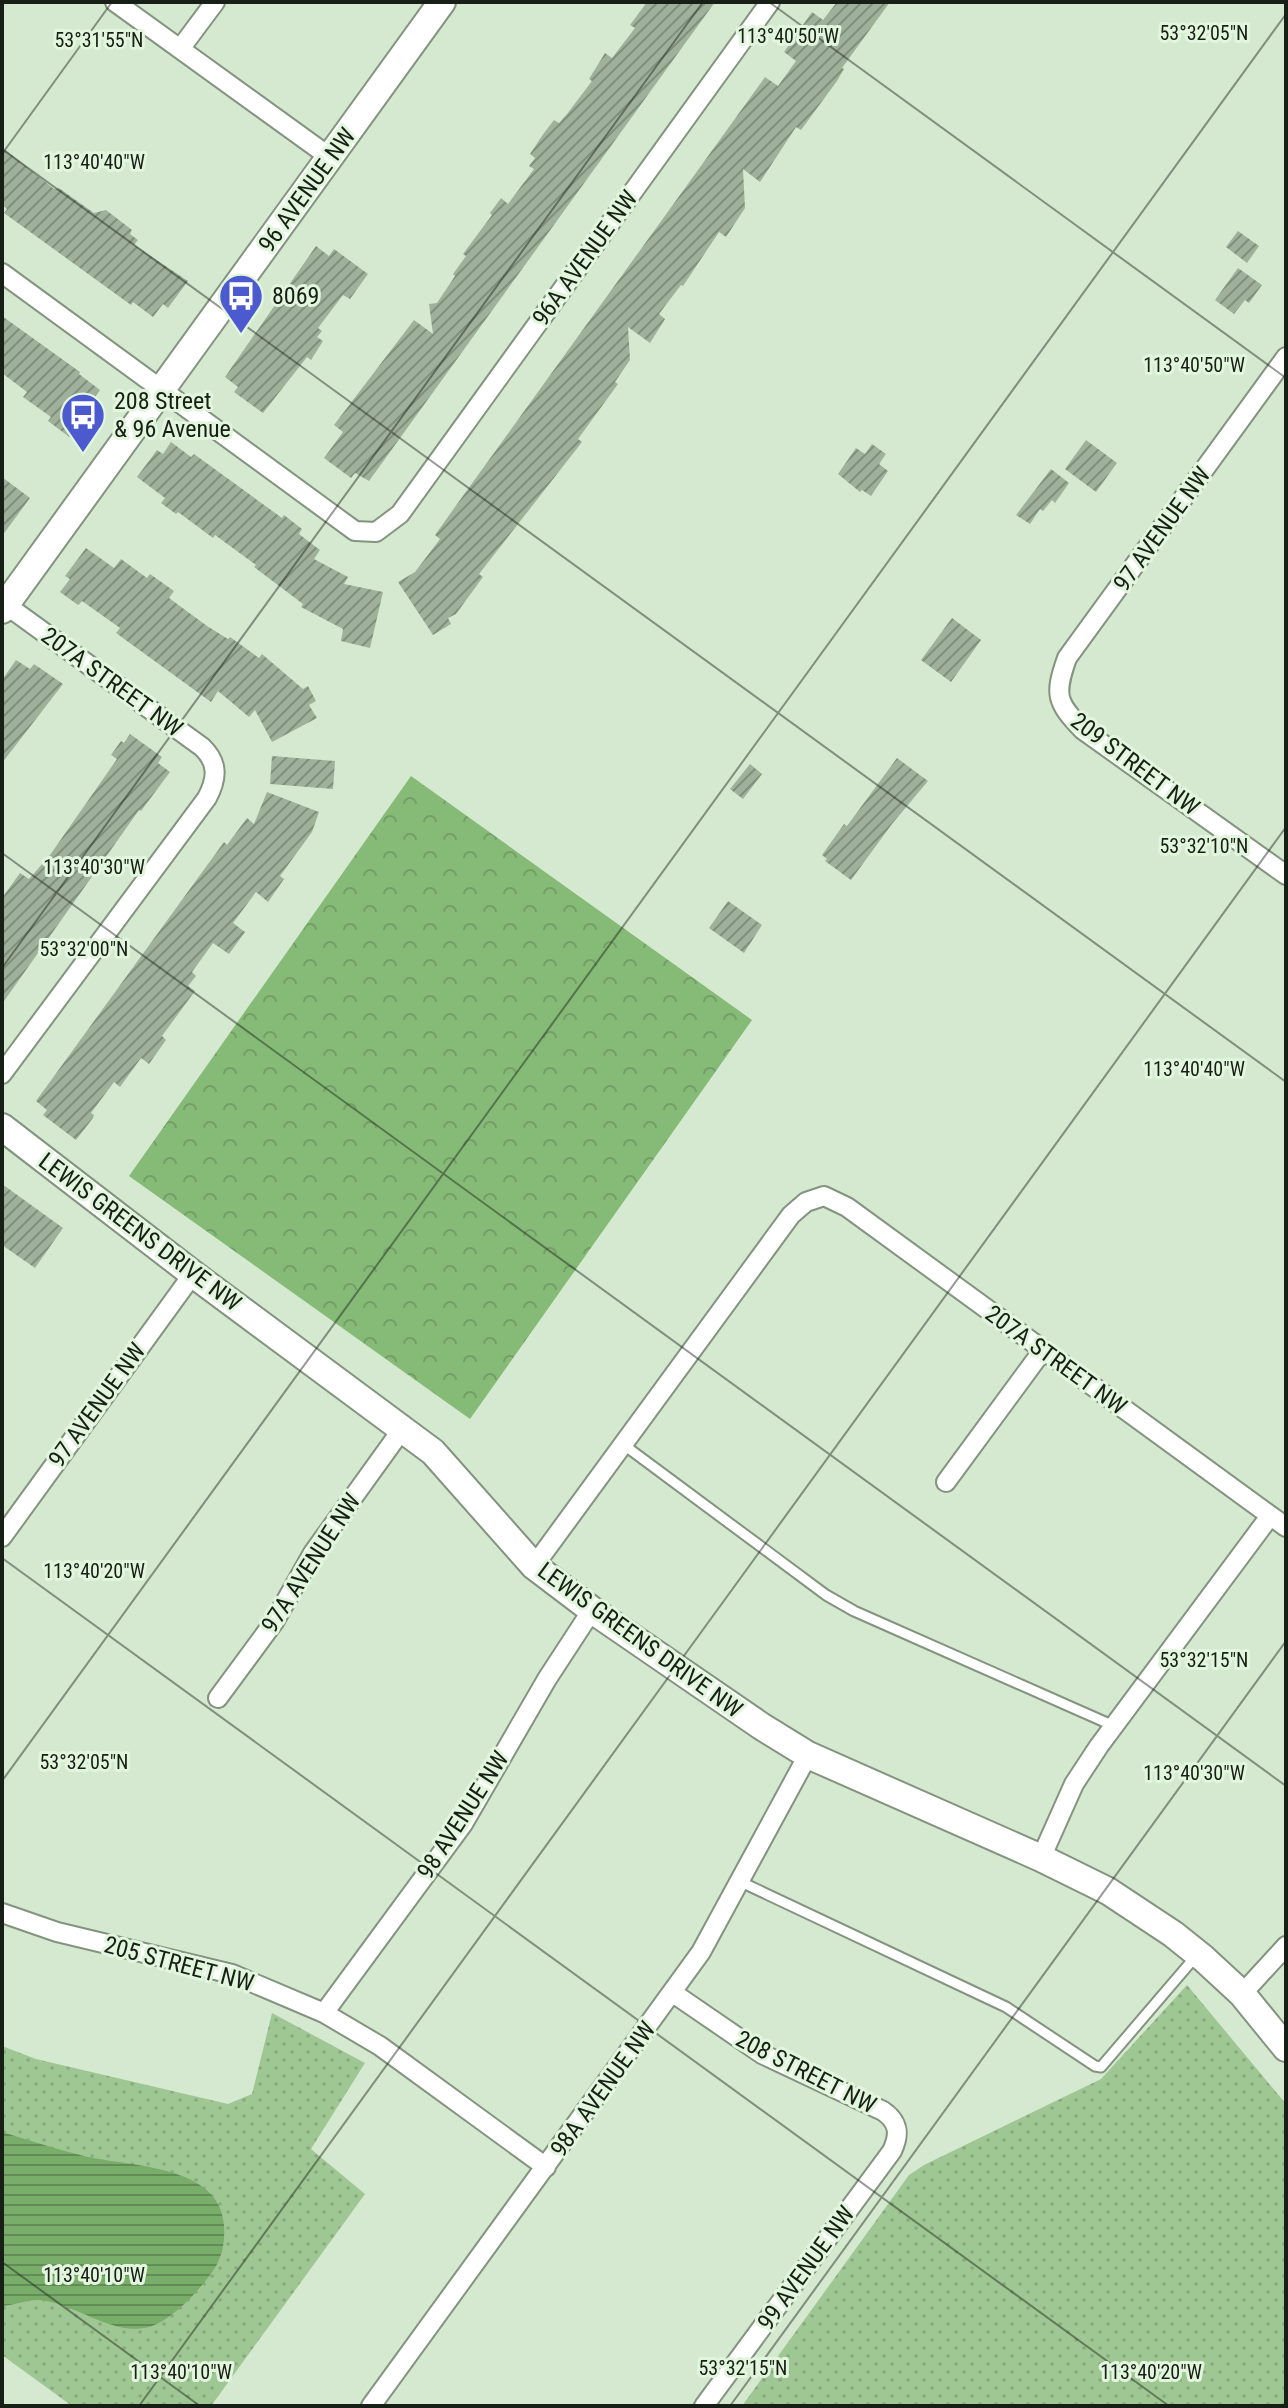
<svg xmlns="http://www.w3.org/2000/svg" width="1288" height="2408" viewBox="0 0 1288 2408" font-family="'Roboto Condensed',sans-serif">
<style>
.forest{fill:url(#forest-crowns)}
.park{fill:url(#park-dots)}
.water{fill:url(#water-rules)}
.building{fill:url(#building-hatch)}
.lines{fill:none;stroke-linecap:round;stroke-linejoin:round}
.lane-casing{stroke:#83947e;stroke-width:13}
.street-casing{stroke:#83947e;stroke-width:22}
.secondary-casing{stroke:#83947e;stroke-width:30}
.lane{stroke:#fff;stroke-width:9}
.street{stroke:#fff;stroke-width:18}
.secondary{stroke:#fff;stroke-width:26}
.ticks{fill:none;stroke:#181f16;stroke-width:2;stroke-opacity:0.45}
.labels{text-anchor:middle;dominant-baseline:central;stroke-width:6;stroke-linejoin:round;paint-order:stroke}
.street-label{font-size:24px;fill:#181f16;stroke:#e2f6dd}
.poi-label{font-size:24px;fill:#181f16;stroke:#e2f6dd;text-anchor:start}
.ticks-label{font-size:20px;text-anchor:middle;fill:#181f16;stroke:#e2f6dd;stroke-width:6;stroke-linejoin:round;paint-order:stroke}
</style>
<defs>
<pattern id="forest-crowns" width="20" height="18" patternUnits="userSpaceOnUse" patternTransform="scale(2)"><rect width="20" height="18" fill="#86ba77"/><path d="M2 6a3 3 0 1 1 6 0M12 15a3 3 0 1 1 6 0" fill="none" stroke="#739f66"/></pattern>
<pattern id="park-dots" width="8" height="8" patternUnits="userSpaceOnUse" patternTransform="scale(2)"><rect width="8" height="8" fill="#9fc793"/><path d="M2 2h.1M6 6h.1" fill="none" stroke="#88aa7e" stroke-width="1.8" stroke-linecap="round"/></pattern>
<pattern id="water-rules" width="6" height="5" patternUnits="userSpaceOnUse" patternTransform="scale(2)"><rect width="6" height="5" fill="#79ad6a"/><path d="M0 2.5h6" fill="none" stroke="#628c56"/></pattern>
<pattern id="building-hatch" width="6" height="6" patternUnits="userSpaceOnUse" patternTransform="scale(2)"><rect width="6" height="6" fill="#9fb19a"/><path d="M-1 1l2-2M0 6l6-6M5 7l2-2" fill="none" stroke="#818f7d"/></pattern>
</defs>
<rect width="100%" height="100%" fill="#d5e9d0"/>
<path class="forest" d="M 411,776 L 752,1020 L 470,1419 L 129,1176 Z"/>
<path class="park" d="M 1187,1985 L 1286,2104 L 1286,2406 L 742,2406 L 909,2175 L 924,2165 L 1101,2079 Z
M 272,2013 L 365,2063 L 311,2149 L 365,2194 L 211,2406 L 72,2406 L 2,2355 L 2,2046 L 36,2059 L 228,2104 L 252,2094 Z"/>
<path class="water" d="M 2,2132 C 29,2140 56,2149 84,2156 C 129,2167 220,2164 224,2225 C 225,2240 223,2254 216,2266 C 204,2286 172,2321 149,2327 C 112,2337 75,2302 38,2300 C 26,2300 14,2305 2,2306 Z"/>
<path class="building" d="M 647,2 L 715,2 L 369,481 L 355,473 L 351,478 L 324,458 L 343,432 L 334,425 L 414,320 L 433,334 L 429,304 L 437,303 L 455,276 L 453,274 L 466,256 L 463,254 L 492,215 L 490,213 L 501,198 L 508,204 L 534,169 L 529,166 L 535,158 L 530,154 L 544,133 L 554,120 L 559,123 L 567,114 L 592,81 L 589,79 L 605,53 L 612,58 L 635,28 L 630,25 Z
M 837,2 L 890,2 L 842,68 L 844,69 L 837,81 L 801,130 L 796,127 L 760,182 L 743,169 L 745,208 L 726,237 L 719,232 L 683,286 L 681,285 L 659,314 L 665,319 L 650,343 L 628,327 L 630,360 L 615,382 L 618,384 L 578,439 L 582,442 L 479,574 L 483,577 L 456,614 L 448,618 L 451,624 L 433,635 L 398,582 L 415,572 L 440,539 L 435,535 L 460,500 L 765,77 L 778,86 L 796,61 L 784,52 L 812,12 L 823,20 Z
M 2,147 L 54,189 L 59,188 L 94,213 L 106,210 L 132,230 L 130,234 L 138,240 L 134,245 L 188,281 L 168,308 L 163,304 L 153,317 L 133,302 L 131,305 L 4,213 L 7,209 L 2,205 Z
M 1238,231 L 1259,246 L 1247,263 L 1226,247 Z
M 316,246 L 329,256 L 334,249 L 368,274 L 350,299 L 343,295 L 318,328 L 322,331 L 317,337 L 323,341 L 311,360 L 307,357 L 263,413 L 234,392 L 238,387 L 225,377 Z
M 1238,268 L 1262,285 L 1249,303 L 1245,300 L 1234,314 L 1215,300 Z
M 2,316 L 80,372 L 79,374 L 100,390 L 89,405 L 94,408 L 72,439 L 48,421 L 51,417 L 23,397 L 27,392 L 2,373 Z
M 1086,440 L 1117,463 L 1096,492 L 1065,469 Z
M 171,442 L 191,457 L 194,454 L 282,518 L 284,515 L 302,529 L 299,534 L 320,550 L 314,559 L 348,577 L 344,584 L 383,592 L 370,648 L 341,641 L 343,629 L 301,607 L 303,604 L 254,567 L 256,565 L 215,535 L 213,538 L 178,512 L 176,514 L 161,503 L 165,498 L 137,477 L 157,450 L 163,454 Z
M 872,444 L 886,454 L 879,464 L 888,471 L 871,496 L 862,490 L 860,492 L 838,474 L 856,448 L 865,454 Z
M 1051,469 L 1069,483 L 1055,503 L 1052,500 L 1043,511 L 1040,509 L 1030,524 L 1016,515 Z
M 2,477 L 30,498 L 2,536 Z
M 86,548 L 114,568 L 121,559 L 147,578 L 150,574 L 174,591 L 169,598 L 207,626 L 228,639 L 230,637 L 259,658 L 262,654 L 303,689 L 308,686 L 316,701 L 309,705 L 317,718 L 272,742 L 255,710 L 249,717 L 218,691 L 211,702 L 116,633 L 120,628 L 82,601 L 78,605 L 60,592 L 70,579 L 65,576 Z
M 952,618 L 981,640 L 951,682 L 921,660 Z
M 16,660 L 30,669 L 34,664 L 63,684 L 2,763 L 2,680 Z
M 130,734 L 162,757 L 158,763 L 170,772 L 141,811 L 139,810 L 2,1004 L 2,898 L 20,873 L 29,879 L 50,855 L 117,759 L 111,755 L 121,741 L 124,743 Z
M 272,756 L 335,761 L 333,789 L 270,784 Z
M 897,758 L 928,781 L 892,824 L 851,880 L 825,861 L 827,859 L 822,855 L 844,824 L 847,826 Z
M 750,764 L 762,774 L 743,799 L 730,789 Z
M 267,792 L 319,812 L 312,832 L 280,876 L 284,879 L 268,902 L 256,892 L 233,923 L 245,932 L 229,954 L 213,943 L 192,972 L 196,976 L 188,986 L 195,991 L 162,1036 L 166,1040 L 149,1064 L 141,1058 L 120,1087 L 114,1082 L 91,1113 L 94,1115 L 93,1118 L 76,1140 L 43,1115 L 47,1110 L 36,1101 L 224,842 L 227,845 L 247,818 L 254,824 Z
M 728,901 L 762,925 L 744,953 L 709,928 Z
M 2,1184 L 63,1228 L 35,1268 L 2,1245 Z"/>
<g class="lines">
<g class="lane-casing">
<path id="lane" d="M 624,1445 L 826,1595 L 854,1611 L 1114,1726
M 741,1882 L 1006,2007 L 1095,2066 L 1101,2067 L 1196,1956"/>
</g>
<g class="street-casing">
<path id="street" d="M 115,2 L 331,158
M 180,49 L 215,2
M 2,273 L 355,531 L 376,532 L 400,514 L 770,2
M 1286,357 L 1067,658 C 1054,695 1056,702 1083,730 L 1286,875
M 2,602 L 202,747 C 219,763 217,779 207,798 L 2,1074
M 946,1482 L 1043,1350
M 2,1537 L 193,1274
M 534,1566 L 791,1215 L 806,1202 L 824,1196 L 847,1207 L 1286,1527
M 218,1698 L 274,1622 L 313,1553 L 403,1428
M 1041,1858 L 1074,1784 L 1099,1746 L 1270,1516
M 2,1913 L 57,1932 L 232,1974 L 324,2013 L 380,2046 L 546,2167
M 673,1993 L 762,2054 L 883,2111 C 899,2122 900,2134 892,2151 L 704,2406
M 1242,1994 L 1286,1946
M 324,2013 L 463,1824 L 547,1679 L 592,1610
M 371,2406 L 701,1952 L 808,1755"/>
</g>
<g class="secondary-casing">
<path id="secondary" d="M 2,610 L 442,2
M 2,1127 L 193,1274 L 433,1452 L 534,1566 L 592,1610 L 761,1726 L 808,1755 L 1041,1858 L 1108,1891 L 1173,1934 L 1203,1958 L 1242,1994 L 1286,2048"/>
</g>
<use href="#lane" class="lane"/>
<use href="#street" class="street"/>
<use href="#secondary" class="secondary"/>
</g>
<path class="ticks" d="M 769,2 L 1286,378M 2,149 L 1286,1082M 2,154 L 112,2M 2,853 L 1286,1786M 2,968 L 703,2M 2,1558 L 1169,2406M 2,1781 L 1286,14M 2,2262 L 200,2406M 139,2406 L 1286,827M 730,2406 L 1286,1641"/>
<defs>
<g id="bus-pin" transform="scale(2.3)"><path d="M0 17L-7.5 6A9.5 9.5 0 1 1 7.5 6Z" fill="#4b5acf" stroke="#e2f6dd"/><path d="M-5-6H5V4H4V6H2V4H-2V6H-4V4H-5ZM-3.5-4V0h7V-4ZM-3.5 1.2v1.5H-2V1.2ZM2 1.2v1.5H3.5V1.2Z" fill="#fff"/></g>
</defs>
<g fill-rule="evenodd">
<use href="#bus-pin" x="241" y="296"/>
<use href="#bus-pin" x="83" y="415"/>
</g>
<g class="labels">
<g class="street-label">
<text transform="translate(307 190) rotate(-54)">96 AVENUE NW</text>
<text transform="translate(585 258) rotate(-54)">96A AVENUE NW</text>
<text transform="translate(1162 529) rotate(-54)">97 AVENUE NW</text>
<text transform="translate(112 682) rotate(36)">207A STREET NW</text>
<text transform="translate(1135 764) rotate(37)">209 STREET NW</text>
<text transform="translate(140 1232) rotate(37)">LEWIS GREENS DRIVE NW</text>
<text transform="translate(1056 1360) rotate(36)">207A STREET NW</text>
<text transform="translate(97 1405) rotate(-54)">97 AVENUE NW</text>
<text transform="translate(311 1563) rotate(-57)">97A AVENUE NW</text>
<text transform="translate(640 1640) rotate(36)">LEWIS GREENS DRIVE NW</text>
<text transform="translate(463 1815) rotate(-57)">98 AVENUE NW</text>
<text transform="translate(179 1964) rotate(15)">205 STREET NW</text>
<text transform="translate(806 2072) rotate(27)">208 STREET NW</text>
<text transform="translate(603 2089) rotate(-54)">98A AVENUE NW</text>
<text transform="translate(806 2268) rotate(-54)">99 AVENUE NW</text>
</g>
<g class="poi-label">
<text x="272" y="296">8069</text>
<text x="114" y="401">208 Street<tspan x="114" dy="28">&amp; 96 Avenue</tspan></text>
</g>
</g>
<g class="ticks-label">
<text x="1204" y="40">53°32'05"N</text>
<text x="788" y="43">113°40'50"W</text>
<text x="99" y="47">53°31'55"N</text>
<text x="94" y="169">113°40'40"W</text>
<text x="1194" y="372">113°40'50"W</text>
<text x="1204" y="853">53°32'10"N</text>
<text x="94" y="874">113°40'30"W</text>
<text x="84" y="956">53°32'00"N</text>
<text x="1194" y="1076">113°40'40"W</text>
<text x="94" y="1578">113°40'20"W</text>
<text x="1204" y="1667">53°32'15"N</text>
<text x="84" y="1769">53°32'05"N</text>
<text x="1194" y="1780">113°40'30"W</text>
<text x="94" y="2282">113°40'10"W</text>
<text x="743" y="2375">53°32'15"N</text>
<text x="181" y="2379">113°40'10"W</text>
<text x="1151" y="2379">113°40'20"W</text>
</g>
<rect width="1288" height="2408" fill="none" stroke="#181f16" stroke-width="8"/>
</svg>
